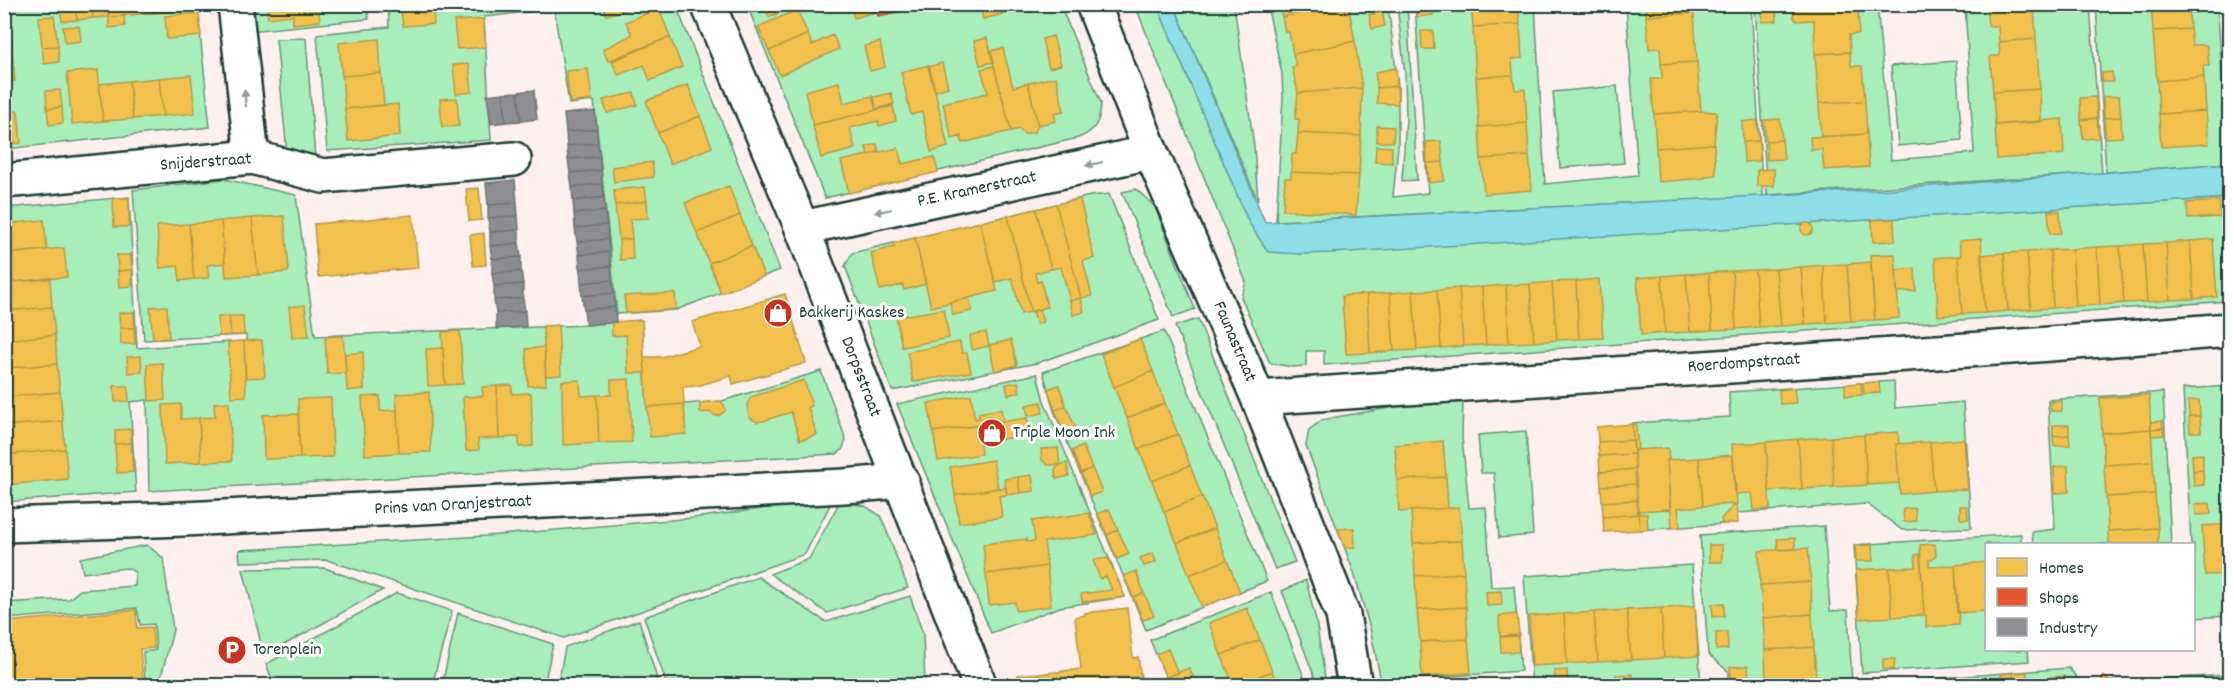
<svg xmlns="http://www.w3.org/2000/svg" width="2234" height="690" viewBox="0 0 2234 690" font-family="Dekko,sans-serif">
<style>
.green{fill:#a8eeba;stroke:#649677;stroke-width:1.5}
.water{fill:#8edeea;stroke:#629ea1;stroke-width:1.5}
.homes{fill:#f2c14e;stroke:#b39946;stroke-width:1.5}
.shops{fill:#e4572e;stroke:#a94f30;stroke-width:1.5}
.industry{fill:#8d8d92;stroke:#6c7576;stroke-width:1.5}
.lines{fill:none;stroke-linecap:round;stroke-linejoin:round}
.street-casing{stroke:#1f3d34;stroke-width:38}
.secondary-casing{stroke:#1f3d34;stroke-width:38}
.street{stroke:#fff;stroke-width:33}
.secondary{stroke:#fff;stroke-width:33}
.oneway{fill:#8f9e9a}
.labels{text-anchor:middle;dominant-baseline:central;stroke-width:6;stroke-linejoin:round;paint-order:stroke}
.street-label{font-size:18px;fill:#1f3d34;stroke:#fff}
.poi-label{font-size:18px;fill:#1f3d34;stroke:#fff;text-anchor:start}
</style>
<rect width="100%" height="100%" fill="#fdefed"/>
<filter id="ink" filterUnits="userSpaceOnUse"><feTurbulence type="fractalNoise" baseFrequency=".0167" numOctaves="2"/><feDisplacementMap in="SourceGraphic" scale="12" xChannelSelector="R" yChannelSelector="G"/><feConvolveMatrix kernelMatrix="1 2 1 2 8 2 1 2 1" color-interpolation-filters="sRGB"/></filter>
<g filter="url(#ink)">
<path class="green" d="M 4,5 L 197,5 L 210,127 L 5,149 Z
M 246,5 L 367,5 L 369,19 L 249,31 Z
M 388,5 L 676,5 L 780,270 L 676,310 L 617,314 L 594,101 L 569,104 L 554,9 L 484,17 L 491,140 L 327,151 L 317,34 L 389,27 Z
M 747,5 L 1060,5 L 1101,103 C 1100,122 1095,132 1078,138 L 825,198 Z
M 1135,5 L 1157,5 L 1249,223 L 1299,254 L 2229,198 L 2229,301 L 1324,365 L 1324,351 L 1306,351 L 1306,366 L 1292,367 L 1270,363 L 1241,297 L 1246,282 Z
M 1174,5 L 1234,5 L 1254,146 L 1258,201 Z
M 1267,5 L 1388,5 L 1398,86 L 1398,146 L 1393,197 L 1428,193 L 1415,5 L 1535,5 L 1545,184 L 1638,175 L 1626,5 L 1751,5 L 1763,196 L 1276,221 L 1283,98 L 1282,74 Z
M 1397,5 L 1407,5 L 1417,180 L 1402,181 L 1406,118 L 1405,74 Z
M 1755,5 L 1877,5 L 1891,160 L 1974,153 L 1965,5 L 2090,5 L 2102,173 L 1767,195 Z
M 2096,5 L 2217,5 L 2229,163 L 2106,172 Z
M 306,38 L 315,158 L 287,153 L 276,39 Z
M 1956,61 L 1962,140 L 1898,146 L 1891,66 Z
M 1617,86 L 1624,163 L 1560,168 L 1553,92 Z
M 224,179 L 296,195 L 315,336 L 586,325 L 642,320 L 647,407 L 722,401 L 821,371 L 846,440 L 842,450 L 837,454 L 149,491 L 147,400 L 130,402 L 136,492 L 5,502 L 5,208 L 129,197 L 137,348 L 246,341 L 246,335 L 144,340 L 133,190 Z
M 1136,189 L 1155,207 L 1195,309 L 1173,317 L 1122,192 Z
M 1109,194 L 1159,320 L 1037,363 L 892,391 L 845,266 L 852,253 L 1090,196 Z
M 1198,319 L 1295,562 L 1275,569 L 1175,326 Z
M 1164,331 L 1267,581 L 1146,630 L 1054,411 L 1043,372 Z
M 1037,374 L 1044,401 L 1125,597 L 1060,607 L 991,633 L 897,404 Z
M 1894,381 L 1895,408 L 1963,402 L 1971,528 L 1902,530 L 1867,504 L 1737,513 L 1737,523 L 1640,530 L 1632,423 L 1730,417 L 1729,392 Z
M 2229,386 L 2229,616 L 2195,618 L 2194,544 L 2191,544 L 2183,389 Z
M 2163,392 L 2171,544 L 2033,544 L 2032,532 L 2055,529 L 2048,400 Z
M 1463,400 L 1462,437 L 1469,508 L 1486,507 L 1491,587 L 1514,586 L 1521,671 L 1381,681 L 1370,628 L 1354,573 L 1306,446 L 1309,430 L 1322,420 L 1342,416 L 1401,406 Z
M 1526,431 L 1533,535 L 1499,538 L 1494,473 L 1481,473 L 1478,435 Z
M 833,499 L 805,554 L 564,638 L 327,560 L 240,562 L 239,550 L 487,536 L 693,518 Z
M 840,501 L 865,506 L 881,516 L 908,588 L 827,613 L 770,574 L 809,559 Z
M 1824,526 L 1830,611 L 1848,610 L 1852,685 L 1729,685 L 1729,672 L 1708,654 L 1700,535 Z
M 2021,534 L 2021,544 L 1986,544 L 1986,650 L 2028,650 L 2029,661 L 1862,673 L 1854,545 Z
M 147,545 L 163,558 L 173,630 L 161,677 L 156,685 L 132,685 L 132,684 L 145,681 L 143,652 L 156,650 L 154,624 L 140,625 L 137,608 L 5,619 L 5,603 L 69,599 L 80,590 L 135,586 L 135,572 L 127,568 L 83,573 L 80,558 Z
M 1692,565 L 1701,685 L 1532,685 L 1524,576 Z
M 325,568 L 383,590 L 264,656 L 243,569 Z
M 758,577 L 826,622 L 910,596 L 923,634 L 925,685 L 667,685 L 644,617 Z
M 1306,580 L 1316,621 L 1325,678 L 1316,681 L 1282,591 Z
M 1271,592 L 1307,685 L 1169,685 L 1150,640 Z
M 397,593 L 452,611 L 432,685 L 303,686 L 272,679 L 266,664 Z
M 458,613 L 553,644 L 544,685 L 442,685 Z
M 639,620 L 659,685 L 558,685 L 565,647 Z
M 2069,668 L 2081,683 L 2229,675 L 2230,685 L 1928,686 L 1928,679 Z"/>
<path class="water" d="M 1157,5 L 1174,5 L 1265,222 L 1892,189 L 2229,163 L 2229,198 L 1331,253 L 1299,254 L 1268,252 L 1249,223 Z"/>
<path class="homes" d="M 4,4 L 11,4 L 12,20 L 4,20 Z
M 92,4 L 93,18 L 77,20 L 75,5 Z
M 92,4 L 107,4 L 109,17 L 93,18 Z
M 107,4 L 123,4 L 124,16 L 109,17 Z
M 123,4 L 138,4 L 139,14 L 124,16 Z
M 138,4 L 153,4 L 153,13 L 139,14 Z
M 153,4 L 169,4 L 169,12 L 153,13 Z
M 169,4 L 184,4 L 184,10 L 169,12 Z
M 266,4 L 318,4 L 320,21 L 293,24 L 293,15 L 268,18 Z
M 400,4 L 432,4 L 434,24 L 403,26 Z
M 603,4 L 647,4 L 606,15 Z
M 763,4 L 801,4 L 769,17 Z
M 850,4 L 874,4 L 875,12 L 854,18 Z
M 990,4 L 1009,4 L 1011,12 L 983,19 L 980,7 Z
M 1272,4 L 1339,4 L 1282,17 L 1280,9 L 1274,11 Z
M 1339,4 L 1348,4 L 1355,41 L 1293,54 L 1289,32 L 1285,32 L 1282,17 Z
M 1417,4 L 1433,4 L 1433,15 L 1417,17 Z
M 1471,4 L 1518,4 L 1520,24 L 1473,27 Z
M 1646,4 L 1693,4 L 1694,13 L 1646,16 Z
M 1858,4 L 1859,34 L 1849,35 L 1850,52 L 1815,54 L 1814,20 L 1797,21 L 1794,18 L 1793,8 L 1798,4 Z
M 1986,4 L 2034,4 L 2036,39 L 1999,42 L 1998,26 L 1988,26 Z
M 2151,4 L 2199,4 L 2199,12 L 2189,13 L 2190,29 L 2153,31 Z
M 75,5 L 77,20 L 62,21 L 60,7 Z
M 659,8 L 670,37 L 608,61 L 603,49 L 632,35 L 626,22 Z
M 797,10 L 808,34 L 769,51 L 758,27 Z
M 1762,10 L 1776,10 L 1777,21 L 1762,22 Z
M 1382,12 L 1385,26 L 1372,29 L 1369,15 Z
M 199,13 L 201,36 L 167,39 L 165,16 Z
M 1694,13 L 1697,62 L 1661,64 L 1660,48 L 1649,49 L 1646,16 Z
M 54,16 L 58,46 L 42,47 L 39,17 Z
M 124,16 L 125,26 L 109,28 L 109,17 Z
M 483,19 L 486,47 L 457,49 L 454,21 Z
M 4,20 L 10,20 L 12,50 L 4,50 Z
M 1520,24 L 1522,58 L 1512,59 L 1513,75 L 1476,77 L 1473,27 Z
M 79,26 L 81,41 L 65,43 L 63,27 Z
M 2190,29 L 2192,45 L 2207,45 L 2209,66 L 2203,66 L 2204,77 L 2157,81 L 2153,31 Z
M 1421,31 L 1433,31 L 1434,49 L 1422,49 Z
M 808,34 L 812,45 L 833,35 L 839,49 L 780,75 L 769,51 Z
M 1053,36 L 1061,65 L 1049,68 L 1042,39 Z
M 670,37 L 682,67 L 650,81 L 644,65 L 618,75 L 612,61 Z
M 987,38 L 994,62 L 980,65 L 974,41 Z
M 379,39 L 381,73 L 342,76 L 339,43 Z
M 2036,39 L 2040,89 L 1993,92 L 1990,56 L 2000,56 L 1999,42 Z
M 1355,41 L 1362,88 L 1298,93 L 1292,67 L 1296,66 L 1293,54 Z
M 880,42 L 885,67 L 870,71 L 864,46 Z
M 58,46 L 59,62 L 44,64 L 42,47 Z
M 1003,48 L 1013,87 L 1028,83 L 1038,125 L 1035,132 L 1024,134 L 1019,129 L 1011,131 L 990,51 Z
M 4,50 L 12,50 L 15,81 L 4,81 Z
M 1850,52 L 1851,66 L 1862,66 L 1865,101 L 1819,103 L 1815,54 Z
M 1697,62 L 1701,111 L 1654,114 L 1651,79 L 1662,79 L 1661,64 Z
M 942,63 L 948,87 L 935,91 L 928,67 Z
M 469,64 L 472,92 L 456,94 L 453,65 Z
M 929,65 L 948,147 L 931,152 L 922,112 L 911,115 L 901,72 Z
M 994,66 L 1011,131 L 962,143 L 961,136 L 952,139 L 943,103 L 988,93 L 981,69 Z
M 1396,68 L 1397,86 L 1377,88 L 1375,72 Z
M 588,69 L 592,100 L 570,103 L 566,71 Z
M 98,70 L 103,121 L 72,124 L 67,73 Z
M 2112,72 L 2113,82 L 2102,82 L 2102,73 Z
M 381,73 L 384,105 L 345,109 L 342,76 Z
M 191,75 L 195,113 L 163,116 L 159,78 Z
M 1513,75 L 1515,90 L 1525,89 L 1527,123 L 1479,127 L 1476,77 Z
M 1056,77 L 1064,111 L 1054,113 L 1056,121 L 1038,125 L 1028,83 Z
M 2204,77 L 2206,111 L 2159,114 L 2157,81 Z
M 159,78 L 163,116 L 133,119 L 129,81 Z
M 129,81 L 133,119 L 103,121 L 99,84 Z
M 839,82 L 844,103 L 872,96 L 876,110 L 813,125 L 805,91 Z
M 688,85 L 700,116 L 658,133 L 646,101 Z
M 1397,86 L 1398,104 L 1377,103 L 1377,88 Z
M 1362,88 L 1361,136 L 1298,133 L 1299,119 L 1295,119 L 1298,93 Z
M 2040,89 L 2041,122 L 1995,125 L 1993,92 Z
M 60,90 L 62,107 L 47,109 L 46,91 Z
M 634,93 L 637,105 L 607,113 L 603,100 Z
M 891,93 L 894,104 L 876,109 L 874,97 Z
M 2119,96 L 2121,117 L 2104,118 L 2103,97 Z
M 2096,97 L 2097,118 L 2081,120 L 2080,98 Z
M 457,98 L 459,126 L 442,127 L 440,99 Z
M 1865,101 L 1867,134 L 1821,137 L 1819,103 Z
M 398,104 L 400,136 L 348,141 L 345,109 Z
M 893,106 L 896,121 L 879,126 L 878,121 L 850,128 L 855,149 L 821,158 L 813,125 Z
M 62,107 L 63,123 L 49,125 L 47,109 Z
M 18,111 L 21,143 L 4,144 L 4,112 Z
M 1701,111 L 1717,112 L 1714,144 L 1656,148 L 1654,114 Z
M 2206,111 L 2209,144 L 2161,147 L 2159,114 Z
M 700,116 L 712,147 L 670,164 L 658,133 Z
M 2121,117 L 2122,137 L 2106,138 L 2104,118 Z
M 2097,118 L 2099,138 L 2083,139 L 2081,120 Z
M 1780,119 L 1782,140 L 1766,141 L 1764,120 Z
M 2062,119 L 2064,154 L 1997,159 L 1995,125 Z
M 1757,120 L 1759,141 L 1743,142 L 1742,122 Z
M 1527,123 L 1529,156 L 1481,159 L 1479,127 Z
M 1377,126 L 1394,127 L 1393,142 L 1377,142 Z
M 1298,133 L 1361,136 L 1359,175 L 1291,172 L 1292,154 L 1296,154 Z
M 1867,134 L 1869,167 L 1824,170 L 1822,149 L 1811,150 L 1810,137 Z
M 1782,140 L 1784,159 L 1767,160 L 1766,141 Z
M 1441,141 L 1443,162 L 1427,163 L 1426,142 Z
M 1759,141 L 1760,161 L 1744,162 L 1743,142 Z
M 877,144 L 879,152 L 868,155 L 866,147 Z
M 1714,144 L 1716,175 L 1705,176 L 1705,178 L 1658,182 L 1656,148 Z
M 1376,146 L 1392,147 L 1392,163 L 1375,162 Z
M 898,148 L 902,164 L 934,157 L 938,172 L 849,193 L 841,161 Z
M 1529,156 L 1532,190 L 1484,194 L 1481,159 Z
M 652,162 L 654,177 L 614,182 L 612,167 Z
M 1443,162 L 1444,181 L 1429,183 L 1427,163 Z
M 1774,169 L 1774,186 L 1757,186 L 1757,170 Z
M 1291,172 L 1359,175 L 1356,215 L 1283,210 L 1285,178 L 1291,178 Z
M 729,186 L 740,215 L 697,233 L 685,203 Z
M 645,187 L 647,201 L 615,205 L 614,190 Z
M 479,188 L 482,220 L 469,221 L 466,189 Z
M 113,198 L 129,198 L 129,227 L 114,227 Z
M 1080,199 L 1094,258 L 1083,261 L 1092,296 L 1081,298 L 1056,204 Z
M 647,201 L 648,218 L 630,219 L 632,239 L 619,240 L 615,205 Z
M 2219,201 L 2220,217 L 2188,219 L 2187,203 Z
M 1056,204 L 1081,298 L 1070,301 L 1061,267 L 1051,269 L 1036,209 Z
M 1036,209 L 1051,269 L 1035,273 L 1037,282 L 1041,281 L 1047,307 L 1031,312 L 1008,216 Z
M 2048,211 L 2060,211 L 2061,233 L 2050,234 Z
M 413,215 L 418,268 L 318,277 L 314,224 Z
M 740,215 L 752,246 L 709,263 L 697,233 Z
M 284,216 L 289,270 L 287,272 L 258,275 L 252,218 Z
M 1008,216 L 1031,312 L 1021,314 L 1012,278 L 995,282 L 980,222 Z
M 252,218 L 258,275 L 226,277 L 221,221 Z
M 1894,219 L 1895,241 L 1873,242 L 1872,220 Z
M 44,220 L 47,250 L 4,254 L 4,224 Z
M 221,221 L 225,263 L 207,265 L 209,278 L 194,279 L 189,224 Z
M 980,222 L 997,291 L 931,307 L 915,238 Z
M1801 229a6 6 0 1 1 12 0a6 6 0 1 1-12 0Z
M 189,224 L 194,279 L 180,281 L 178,266 L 160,268 L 157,226 Z
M 484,233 L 486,265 L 473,266 L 470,235 Z
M 915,238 L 926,284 L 904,290 L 903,285 L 880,290 L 871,253 L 894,247 L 893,243 Z
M 632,239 L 633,259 L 620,260 L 619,240 Z
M 1981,239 L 1985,313 L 1962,314 L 1958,256 L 1961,256 L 1959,241 Z
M 2213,239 L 2217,297 L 2194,299 L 2190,241 Z
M 2190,241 L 2194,299 L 2170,300 L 2166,243 Z
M 2166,243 L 2170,300 L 2147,302 L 2143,244 Z
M 2143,244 L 2147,302 L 2124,303 L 2120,246 Z
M 752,246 L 764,276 L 721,293 L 709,263 Z
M 2120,246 L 2124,303 L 2100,305 L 2097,247 Z
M 2097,247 L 2100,305 L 2076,306 L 2072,249 Z
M 64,248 L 67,277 L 4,283 L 4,254 Z
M 2072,249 L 2076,306 L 2053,308 L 2050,250 Z
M 2050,250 L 2053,308 L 2031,309 L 2027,252 Z
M 2027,252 L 2031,309 L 2008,311 L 2004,253 Z
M 2004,253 L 2008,311 L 1985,313 L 1981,255 Z
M 1895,254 L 1899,318 L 1875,320 L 1870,255 Z
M 117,255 L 131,255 L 132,270 L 118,271 Z
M 1958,256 L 1962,314 L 1938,316 L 1935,258 Z
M 1871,262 L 1875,320 L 1851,321 L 1847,264 Z
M 1847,264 L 1851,321 L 1827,323 L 1823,265 Z
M 1823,265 L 1827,323 L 1805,324 L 1801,267 Z
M 1801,267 L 1805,324 L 1781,326 L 1776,269 Z
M 1915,268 L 1916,291 L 1897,292 L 1896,270 Z
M 1776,269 L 1781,326 L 1759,327 L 1755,270 Z
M 132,270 L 132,286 L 119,287 L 118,271 Z
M 1755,270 L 1759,327 L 1736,329 L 1732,271 Z
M 1732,271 L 1736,329 L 1712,330 L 1709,273 Z
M 1709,273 L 1712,330 L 1690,332 L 1686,274 Z
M 1686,274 L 1690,332 L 1665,333 L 1662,276 Z
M 1662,276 L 1665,333 L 1641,335 L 1637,278 Z
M 50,278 L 52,307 L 4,311 L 4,283 Z
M 1599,279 L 1603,338 L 1579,339 L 1576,281 Z
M 1576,281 L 1579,339 L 1557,340 L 1552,282 Z
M 1552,282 L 1557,340 L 1534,342 L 1530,284 Z
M 1530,284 L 1534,342 L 1509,343 L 1506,285 Z
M 1506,285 L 1509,343 L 1486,345 L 1482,287 Z
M 1482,287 L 1486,345 L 1463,346 L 1459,288 Z
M 1459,288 L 1463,346 L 1441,348 L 1437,290 Z
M 1437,290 L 1441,348 L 1417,350 L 1413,291 Z
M 1413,291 L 1417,350 L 1394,351 L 1390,293 Z
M 675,293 L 676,309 L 626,313 L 624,296 Z
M 1390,293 L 1394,351 L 1370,353 L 1367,294 Z
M 785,294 L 806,363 L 733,384 L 731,376 L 697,386 L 683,387 L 684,404 L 647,407 L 644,357 L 661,357 L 700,346 L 692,322 Z
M 1367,294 L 1370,353 L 1346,354 L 1342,296 Z
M 969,298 L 972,311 L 953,315 L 950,302 Z
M 1081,298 L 1084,312 L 1073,315 L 1070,301 Z
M 305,305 L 309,336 L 292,338 L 289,307 Z
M 167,306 L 169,338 L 153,339 L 150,307 Z
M 52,307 L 55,335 L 4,340 L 4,311 Z
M 944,309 L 949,338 L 902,347 L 896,317 Z
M 1039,309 L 1043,322 L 1037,324 L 1033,311 Z
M 134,312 L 134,328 L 120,328 L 119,313 Z
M 229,316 L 231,335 L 219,336 L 218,317 Z
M 229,316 L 243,316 L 244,335 L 231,335 Z
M 642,320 L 645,373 L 628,373 L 626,335 L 612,336 L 612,322 Z
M 558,325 L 561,375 L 546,376 L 543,326 Z
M 120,328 L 134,328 L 135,344 L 121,344 Z
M 460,331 L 463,384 L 445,385 L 442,332 Z
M 986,332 L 989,346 L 972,350 L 970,335 Z
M 55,335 L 57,364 L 4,368 L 4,340 Z
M 343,336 L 346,373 L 327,374 L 325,337 Z
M 1140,339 L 1153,371 L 1114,387 L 1101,354 Z
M 262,340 L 265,377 L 246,378 L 244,341 Z
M 1011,340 L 1017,365 L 995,371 L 989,345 Z
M 244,341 L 246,396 L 231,397 L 228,342 Z
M 960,342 L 962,353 L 967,353 L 971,372 L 913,382 L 907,352 Z
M 544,347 L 546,385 L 528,386 L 526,349 Z
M 443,348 L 445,385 L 428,386 L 426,349 Z
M 363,352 L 364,389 L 347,391 L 345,354 Z
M 141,356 L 142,372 L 128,373 L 127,357 Z
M 163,363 L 165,400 L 149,401 L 147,364 Z
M 57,364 L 60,392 L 4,397 L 4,368 Z
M 1153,371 L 1165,403 L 1127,418 L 1114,387 Z
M 629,379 L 632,442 L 599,443 L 597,395 L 611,395 L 611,380 Z
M 580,380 L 581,396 L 597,395 L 599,443 L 563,445 L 562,381 Z
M 804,380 L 812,406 L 808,407 L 817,435 L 800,440 L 791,412 L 763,421 L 757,422 L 749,417 L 747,405 L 751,397 Z
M 1018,382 L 1020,392 L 1008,395 L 1006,384 Z
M 1879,382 L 1880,393 L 1864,394 L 1863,383 Z
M 1861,383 L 1862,395 L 1845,396 L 1845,384 Z
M 512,385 L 512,394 L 531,393 L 533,446 L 519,447 L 519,437 L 499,438 L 497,386 Z
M 1059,385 L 1066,406 L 1055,410 L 1048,389 Z
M 114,386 L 128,386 L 129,401 L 115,402 Z
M 497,386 L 499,438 L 478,439 L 479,450 L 466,451 L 463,397 L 483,396 L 482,387 Z
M 1794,388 L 1796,403 L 1780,404 L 1779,390 Z
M 60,392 L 63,421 L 4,426 L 4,397 Z
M 429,392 L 431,452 L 399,453 L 396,394 Z
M 971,395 L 975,419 L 979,418 L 979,413 L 1001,409 L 1003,422 L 933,432 L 928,403 Z
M 2149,395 L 2151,429 L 2102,433 L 2100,398 Z
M 380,396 L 380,411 L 397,410 L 399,453 L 365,455 L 362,397 Z
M 331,398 L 333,457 L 300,458 L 298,399 Z
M 2199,400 L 2200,416 L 2189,416 L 2188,401 Z
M 720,401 L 724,405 L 725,411 L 720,415 L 715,416 L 710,412 L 700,413 L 700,403 Z
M 2062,401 L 2062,411 L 2051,411 L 2050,402 Z
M 229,402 L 232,461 L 201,462 L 199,418 L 215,417 L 214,403 Z
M 1041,402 L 1043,413 L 1028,416 L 1026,405 Z
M 1165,403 L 1178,434 L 1139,449 L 1127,418 Z
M 181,404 L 181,419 L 199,418 L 201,462 L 165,464 L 163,405 Z
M 684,404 L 686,434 L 650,437 L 647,407 Z
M 1066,406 L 1077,431 L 1065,436 L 1055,410 Z
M 298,414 L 300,458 L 264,459 L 263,415 Z
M 2189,416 L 2200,416 L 2201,432 L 2190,432 Z
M 1027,418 L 1029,435 L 990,441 L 989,437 L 979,438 L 981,454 L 938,461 L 933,432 Z
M 63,421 L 65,449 L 4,455 L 4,426 Z
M 2162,421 L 2163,428 L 2151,429 L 2151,422 Z
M 1632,424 L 1633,440 L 1598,442 L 1597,427 Z
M 1632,424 L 1636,424 L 1638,450 L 1634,450 Z
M 2053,425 L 2069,425 L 2069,435 L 2053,436 Z
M 2163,428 L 2164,435 L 2151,436 L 2151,429 Z
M 131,429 L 131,443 L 115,444 L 115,430 Z
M 2151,429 L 2153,462 L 2104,465 L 2102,433 Z
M 1898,432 L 1899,444 L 1896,444 L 1899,483 L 1867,485 L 1864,435 Z
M 1178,434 L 1190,465 L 1152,481 L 1139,449 Z
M 1864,435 L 1867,485 L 1834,487 L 1831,437 Z
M 2069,435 L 2070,445 L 2054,446 L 2053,436 Z
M 1831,437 L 1834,487 L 1802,489 L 1798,439 Z
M 1798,439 L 1802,489 L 1769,491 L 1766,442 Z
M 1964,439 L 1968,489 L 1934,491 L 1930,442 Z
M 1633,440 L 1634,454 L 1599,456 L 1598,442 Z
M 1443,441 L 1446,477 L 1397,480 L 1395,445 Z
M 1766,442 L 1770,509 L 1754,510 L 1752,493 L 1735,494 L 1732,444 Z
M 1930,442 L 1934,491 L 1900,494 L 1896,444 Z
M 131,443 L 133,472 L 117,473 L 115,444 Z
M 1083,446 L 1092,468 L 1081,473 L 1072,451 Z
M 1058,448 L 1060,465 L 1048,465 L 1042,460 L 1041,449 Z
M 1668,448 L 1669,460 L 1667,460 L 1670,509 L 1638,511 L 1634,450 Z
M 65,449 L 68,479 L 5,485 L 4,455 Z
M 1634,454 L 1635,469 L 1600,472 L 1599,456 Z
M 2203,454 L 2203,470 L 2193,471 L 2192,455 Z
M 1733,455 L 1737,504 L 1703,506 L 1699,458 Z
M 1699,458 L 1703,506 L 1678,508 L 1680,527 L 1672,528 L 1667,460 Z
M 993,460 L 998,488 L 955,495 L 950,467 Z
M 2153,462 L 2155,494 L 2106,497 L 2104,465 Z
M 1067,463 L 1069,476 L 1056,479 L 1055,470 L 1060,465 Z
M 1190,465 L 1202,497 L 1164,512 L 1152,481 Z
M 2068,466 L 2069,492 L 2055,493 L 2054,467 Z
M 1092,468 L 1102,492 L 1090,496 L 1081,473 Z
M 1635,469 L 1636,484 L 1601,486 L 1600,472 Z
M 2203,470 L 2204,485 L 2194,486 L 2193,471 Z
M 1032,475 L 1034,491 L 1020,493 L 1018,477 Z
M 1018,477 L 1020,493 L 1007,495 L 1004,479 Z
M 1446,477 L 1448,508 L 1399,512 L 1397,480 Z
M 1636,484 L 1637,500 L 1602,502 L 1601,486 Z
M 1006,487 L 1007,495 L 999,496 L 1002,517 L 959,523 L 955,495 Z
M 2155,494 L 2158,528 L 2108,531 L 2106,497 Z
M 1202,497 L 1215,528 L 1177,543 L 1164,512 Z
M 1637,500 L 1638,514 L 1603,517 L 1602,502 Z
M 2210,503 L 2211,514 L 2196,515 L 2195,504 Z
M 1737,505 L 1738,523 L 1722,524 L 1721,519 L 1733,506 Z
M 1960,506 L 1967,506 L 1968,519 L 1960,519 Z
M 1459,507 L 1462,541 L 1413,543 L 1411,511 Z
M 1915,508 L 1916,521 L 1904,522 L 1903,509 Z
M 1109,509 L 1118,530 L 1107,535 L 1098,514 Z
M 1089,513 L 1097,535 L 1044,542 L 1047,566 L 986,574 L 983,544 L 1027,539 L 1027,542 L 1035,541 L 1032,521 Z
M 1638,514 L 1640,530 L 1604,532 L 1603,517 Z
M 1638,514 L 1647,514 L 1648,529 L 1640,530 Z
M 2230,524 L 2230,574 L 2205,575 L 2202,526 Z
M 1215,528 L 1227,560 L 1189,575 L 1177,543 Z
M 1354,528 L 1355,547 L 1345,548 L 1338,529 Z
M 2158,528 L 2158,544 L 2109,544 L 2108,531 Z
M 1118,530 L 1129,554 L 1117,559 L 1107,535 Z
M 1795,538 L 1795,549 L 1778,550 L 1777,539 Z
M 1462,541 L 1464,573 L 1415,576 L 1413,543 Z
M 1935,544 L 1936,556 L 1932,560 L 1929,560 L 1929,566 L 1955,565 L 1959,625 L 1926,627 L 1926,615 L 1924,615 L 1920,545 Z
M 1709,545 L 1722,545 L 1722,562 L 1709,562 Z
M 1872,545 L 1873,561 L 1856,561 L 1855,546 Z
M 1808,548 L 1811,582 L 1760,585 L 1759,551 Z
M 1153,553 L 1156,562 L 1144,566 L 1140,558 Z
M 1920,554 L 1924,615 L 1892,617 L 1889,568 L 1916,567 L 1915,555 Z
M 1108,558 L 1125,597 L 1082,602 L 1081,594 L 1112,590 L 1106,576 L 1100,579 L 1093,560 Z
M 1227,560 L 1240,592 L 1202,607 L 1189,575 Z
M 1986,562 L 1986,611 L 1957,613 L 1955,565 Z
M 1047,566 L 1051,606 L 1016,611 L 1015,602 L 989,605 L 986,574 Z
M 1889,568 L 1892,617 L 1859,619 L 1856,570 Z
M 1136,571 L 1144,593 L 1133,597 L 1124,576 Z
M 1464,573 L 1466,607 L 1417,610 L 1415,576 Z
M 1811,582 L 1812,614 L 1763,618 L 1760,585 Z
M 1501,591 L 1502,605 L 1487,606 L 1486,592 Z
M 1144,593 L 1154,616 L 1143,620 L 1133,597 Z
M 1724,603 L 1724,616 L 1713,617 L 1712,604 Z
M 1695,606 L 1698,656 L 1664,658 L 1661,608 Z
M 1466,607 L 1468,639 L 1420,642 L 1417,610 Z
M 1127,608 L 1133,658 L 1138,657 L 1142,686 L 1041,686 L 1039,674 L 1081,669 L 1075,617 L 1085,615 L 1085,613 Z
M 1247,608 L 1260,640 L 1221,655 L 1209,623 Z
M 1661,608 L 1664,658 L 1631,660 L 1627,610 Z
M 136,610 L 137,628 L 152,627 L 154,648 L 140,649 L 143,680 L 87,686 L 4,686 L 4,622 Z
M 1627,610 L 1631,660 L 1598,662 L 1594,612 Z
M 1594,612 L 1598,662 L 1567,664 L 1564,614 Z
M 1517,614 L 1519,635 L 1500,636 L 1499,616 Z
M 1564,614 L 1567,664 L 1532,666 L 1529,616 Z
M 1812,614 L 1814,647 L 1765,650 L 1763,618 Z
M 1727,632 L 1728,649 L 1716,650 L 1716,633 Z
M 1518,636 L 1519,652 L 1501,652 L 1500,637 Z
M 1468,639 L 1471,673 L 1422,677 L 1420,642 Z
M 1260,640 L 1272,671 L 1234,686 L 1221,655 Z
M 1814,647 L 1816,679 L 1766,682 L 1765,650 Z
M 1168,649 L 1178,673 L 1166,677 L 1156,654 Z
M 1883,659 L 1895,659 L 1894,669 L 1883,669 Z
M 1748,666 L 1749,683 L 1732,684 L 1730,667 Z
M 1189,668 L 1196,683 L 1190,686 L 1170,686 L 1166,677 Z
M 1567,670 L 1568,686 L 1556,686 L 1554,671 Z
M 1272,671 L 1278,686 L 1237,686 Z
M 2027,672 L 2028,686 L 2014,686 L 2013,673 Z
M 1039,673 L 1041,686 L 1019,686 L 1018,675 Z
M 2013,673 L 2014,686 L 2002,686 L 2001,674 Z
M 1632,674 L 1633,686 L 1617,686 L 1616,675 Z
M 2064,676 L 2065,686 L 2052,686 L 2051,677 Z
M 2103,676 L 2114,684 L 2114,686 L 2100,686 Z
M 1840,678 L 1839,686 L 1780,686 L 1779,681 Z
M 1586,680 L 1586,686 L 1568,686 L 1568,681 Z
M 1953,681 L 1953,686 L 1935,686 L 1935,683 Z"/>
<path class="shops" d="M 875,4 L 924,4 L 925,7 L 878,16 Z"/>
<path class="industry" d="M 534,90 L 537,119 L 521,121 L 518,92 Z
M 518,92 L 521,121 L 506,122 L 503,93 Z
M 503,93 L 506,122 L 491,124 L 487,95 Z
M 595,111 L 597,129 L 566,132 L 564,114 Z
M 597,129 L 598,143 L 567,146 L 566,132 Z
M 598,143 L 600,157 L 568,159 L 567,146 Z
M 600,157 L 601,170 L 570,173 L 568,159 Z
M 601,170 L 602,184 L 572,187 L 570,173 Z
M 515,180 L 517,203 L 488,205 L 486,183 Z
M 602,184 L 604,197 L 573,201 L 572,187 Z
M 604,197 L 605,211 L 574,214 L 573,201 Z
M 517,203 L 518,216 L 488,218 L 488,205 Z
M 605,211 L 607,225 L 575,228 L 574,214 Z
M 518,216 L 519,230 L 490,232 L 488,218 Z
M 607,225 L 608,239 L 577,242 L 575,228 Z
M 519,230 L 519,243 L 490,246 L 490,232 Z
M 608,239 L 609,252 L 579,255 L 577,242 Z
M 519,243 L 521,257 L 492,259 L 490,246 Z
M 609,252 L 611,266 L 580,269 L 579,255 Z
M 521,257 L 521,271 L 492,273 L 492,259 Z
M 611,266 L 612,280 L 581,283 L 580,269 Z
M 521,271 L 523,284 L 494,286 L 492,273 Z
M 612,280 L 614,293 L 582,296 L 581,283 Z
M 523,284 L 523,298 L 494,300 L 494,286 Z
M 614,293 L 615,307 L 584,310 L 582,296 Z
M 523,298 L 525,311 L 496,313 L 494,300 Z
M 615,307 L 616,322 L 586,325 L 584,310 Z
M 525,311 L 526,327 L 496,329 L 496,313 Z"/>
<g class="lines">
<g class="street-casing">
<path id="street" d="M 235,4 L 252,157
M 1093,4 L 1151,152 L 1258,398 L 1343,615 L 1355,686
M 4,181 L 252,157 L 323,176 L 514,159
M 802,228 L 1151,152
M 1258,398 L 2011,347 L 2230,330
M 4,525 L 184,519 L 844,486 L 902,481"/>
</g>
<g class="secondary-casing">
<path id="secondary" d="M 708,4 L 802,228 L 980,686"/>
</g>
<use href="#street" class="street"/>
<use href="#secondary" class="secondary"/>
</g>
<defs><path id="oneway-solid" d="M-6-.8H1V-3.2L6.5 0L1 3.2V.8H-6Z" transform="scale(1.5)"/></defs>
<g class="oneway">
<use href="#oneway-solid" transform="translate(245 98) rotate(-96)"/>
<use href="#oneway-solid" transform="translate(1094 164) rotate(168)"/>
<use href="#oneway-solid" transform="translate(883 211) rotate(168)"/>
</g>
</g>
<defs>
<g id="shop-disc" transform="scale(1.5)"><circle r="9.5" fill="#c8321e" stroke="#fff"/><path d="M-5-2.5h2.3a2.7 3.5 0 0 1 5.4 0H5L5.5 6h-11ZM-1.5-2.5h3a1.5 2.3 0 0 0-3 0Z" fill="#fff"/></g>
<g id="parking-disc" transform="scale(1.5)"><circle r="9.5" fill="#c8321e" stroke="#fff"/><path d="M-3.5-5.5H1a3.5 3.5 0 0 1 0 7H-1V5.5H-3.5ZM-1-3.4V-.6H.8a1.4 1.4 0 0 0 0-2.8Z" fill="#fff"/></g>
</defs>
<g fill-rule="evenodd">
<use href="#shop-disc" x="778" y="313"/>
<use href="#shop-disc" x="992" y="433"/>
<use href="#parking-disc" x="232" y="650"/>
</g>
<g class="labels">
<g class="street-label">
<text transform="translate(206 163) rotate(-4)">Snijderstraat</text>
<text transform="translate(977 190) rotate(-12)">P.E. Kramerstraat</text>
<text transform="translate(1234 342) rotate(67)">Faunastraat</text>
<text transform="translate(1744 364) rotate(-4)">Roerdompstraat</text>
<text transform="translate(860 377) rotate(69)">Dorpsstraat</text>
<text transform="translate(453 506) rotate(-3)">Prins van Oranjestraat</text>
</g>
<g class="poi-label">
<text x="799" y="313">Bakkerij Kaskes</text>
<text x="1013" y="433">Triple Moon Ink</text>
<text x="253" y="650">Torenplein</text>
</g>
</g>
<rect width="2234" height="690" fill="none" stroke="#fff" stroke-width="24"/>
<rect x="12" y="12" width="2210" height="666" fill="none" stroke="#1f3d34" stroke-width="2" filter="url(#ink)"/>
<rect x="1985" y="543" width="210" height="108" fill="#ffffff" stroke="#a5b1ae" stroke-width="1.5"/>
<rect x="1997" y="558" width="30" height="18" fill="#f2c14e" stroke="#a5b1ae" stroke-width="1.5"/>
<text x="2039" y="573" font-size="18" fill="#1f3d34">Homes</text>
<rect x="1997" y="588" width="30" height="18" fill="#e4572e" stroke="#a5b1ae" stroke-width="1.5"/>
<text x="2039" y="603" font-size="18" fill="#1f3d34">Shops</text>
<rect x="1997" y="618" width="30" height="18" fill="#8d8d92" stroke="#a5b1ae" stroke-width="1.5"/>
<text x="2039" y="633" font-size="18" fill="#1f3d34">Industry</text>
</svg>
